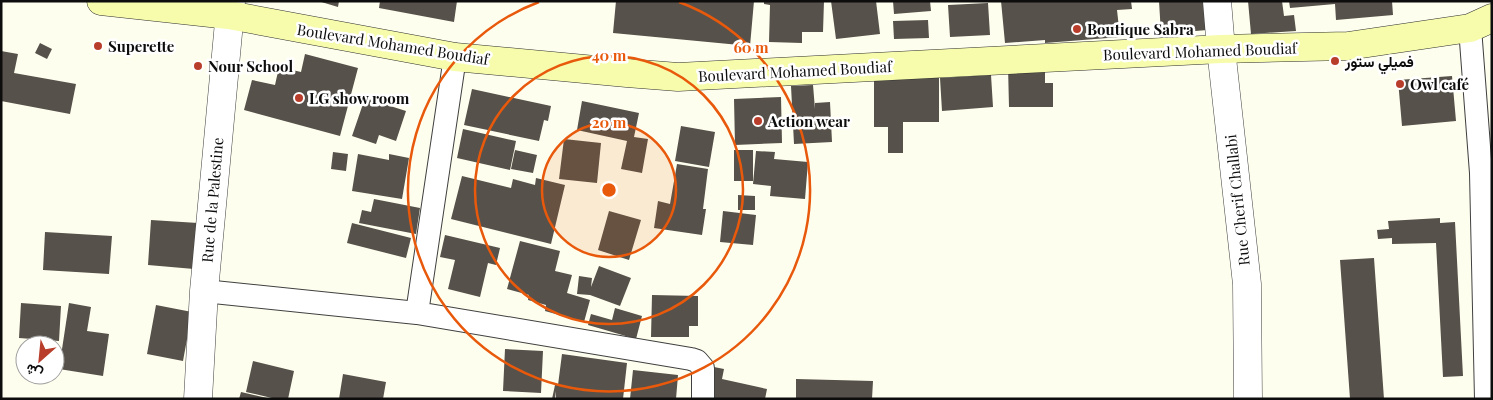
<svg xmlns="http://www.w3.org/2000/svg" width="1493" height="400" viewBox="0 0 1493 400" font-family="'Playfair Display',Vazirmatn,serif">
<style>
.building{fill:#56514a}
.lines{fill:none;stroke-linecap:round;stroke-linejoin:round}
.minor-casing{stroke:#404040;stroke-width:24}
.tertiary-casing{stroke:#404040;stroke-width:29}
.secondary-casing{stroke:#2f2f2f;stroke-width:29}
.minor{stroke:#fff;stroke-width:22}
.tertiary{stroke:#fff;stroke-width:28}
.secondary{stroke:#f7fcac;stroke-width:28}
.ring{fill:none;stroke:#e8590c;stroke-width:2.5}
.poi-dot{fill:#b83d2a;stroke:#fff;stroke-width:2}
.labels{text-anchor:middle;dominant-baseline:central;stroke-width:5;stroke-linejoin:round;paint-order:stroke}
.poi-label{font-size:15px;font-weight:bold;fill:#0d0d0d;stroke:#fff;text-anchor:start}
.street-label{font-size:15px;fill:#0d0d0d;stroke:#fff}
.centre{fill:#e8590c;stroke:#fff;stroke-width:2.5}
.ring-label{font-size:15px;text-anchor:middle;font-weight:bold;fill:#e8590c;stroke:#fff;stroke-width:5;stroke-linejoin:round;paint-order:stroke}
</style>
<rect width="100%" height="100%" fill="#fefeee"/>
<path class="building" d="M 318,1 L 339,1 L 338,7 Z
M 380,1 L 457,1 L 454,22 L 379,8 Z
M 616,1 L 754,1 L 750,46 L 613,33 Z
M 764,1 L 824,1 L 823,32 L 802,32 L 802,43 L 769,42 L 770,5 L 764,4 Z
M 831,1 L 876,1 L 880,34 L 836,39 Z
M 893,1 L 930,1 L 931,11 L 894,14 Z
M 1001,1 L 1131,1 L 1132,9 L 1117,10 L 1120,37 L 1045,43 L 1045,40 L 1005,43 Z
M 1159,1 L 1204,1 L 1207,30 L 1161,34 Z
M 1248,1 L 1282,1 L 1284,16 L 1294,15 L 1296,31 L 1251,34 Z
M 1289,1 L 1392,1 L 1393,15 L 1336,20 L 1335,4 L 1290,8 Z
M 988,3 L 990,35 L 950,37 L 948,5 Z
M 928,20 L 929,38 L 894,39 L 893,21 Z
M 40,43 L 52,49 L 47,59 L 35,53 Z
M 1,51 L 18,54 L 14,73 L 76,84 L 70,114 L 1,101 Z
M 305,54 L 358,68 L 340,136 L 244,110 L 252,80 L 275,85 L 279,67 L 301,72 Z
M 1008,66 L 1045,66 L 1045,83 L 1053,83 L 1053,107 L 1009,107 Z
M 991,75 L 993,107 L 942,111 L 940,78 Z
M 874,76 L 939,76 L 939,122 L 903,122 L 903,153 L 888,153 L 888,127 L 874,127 Z
M 1452,76 L 1456,121 L 1402,126 L 1398,80 Z
M 813,85 L 815,109 L 815,103 L 830,102 L 832,142 L 794,144 L 791,86 Z
M 472,89 L 551,106 L 548,121 L 544,120 L 539,141 L 464,125 Z
M 781,97 L 782,143 L 735,145 L 734,99 Z
M 365,98 L 406,111 L 396,141 L 379,135 L 376,144 L 352,136 Z
M 582,101 L 639,113 L 634,137 L 648,139 L 642,173 L 621,169 L 627,141 L 577,130 Z
M 681,126 L 715,132 L 709,167 L 675,161 Z
M 463,129 L 516,141 L 510,170 L 457,158 Z
M 564,139 L 601,143 L 597,183 L 559,179 Z
M 515,150 L 537,155 L 533,173 L 511,169 Z
M 734,150 L 753,150 L 753,181 L 734,181 Z
M 756,151 L 775,152 L 774,159 L 808,162 L 805,199 L 770,196 L 771,186 L 753,184 Z
M 333,152 L 348,154 L 346,171 L 331,169 Z
M 358,154 L 389,160 L 389,154 L 409,158 L 402,199 L 352,191 Z
M 677,164 L 708,169 L 703,209 L 706,209 L 702,235 L 654,228 L 658,201 L 670,204 Z
M 462,176 L 511,188 L 513,179 L 535,185 L 536,178 L 565,185 L 551,244 L 451,219 Z
M 738,195 L 755,196 L 755,210 L 738,210 Z
M 374,199 L 420,208 L 416,234 L 359,223 L 362,210 L 371,212 Z
M 609,211 L 641,220 L 629,260 L 598,250 Z
M 723,211 L 756,215 L 753,245 L 720,242 Z
M 1440,218 L 1440,223 L 1455,222 L 1463,376 L 1443,377 L 1436,243 L 1392,244 L 1392,238 L 1378,239 L 1377,230 L 1389,229 L 1388,221 Z
M 151,220 L 198,223 L 194,269 L 148,265 Z
M 352,223 L 411,238 L 406,258 L 347,243 Z
M 45,232 L 112,236 L 109,274 L 43,270 Z
M 445,235 L 500,248 L 496,265 L 488,263 L 480,297 L 448,289 L 455,260 L 440,257 Z
M 520,241 L 560,251 L 555,271 L 572,275 L 567,293 L 590,300 L 584,322 L 545,311 L 546,305 L 528,300 L 529,295 L 507,289 Z
M 1374,258 L 1384,399 L 1350,399 L 1340,260 Z
M 599,266 L 631,278 L 620,306 L 590,295 L 577,294 L 579,276 L 592,278 L 591,287 Z
M 652,295 L 698,296 L 698,326 L 689,326 L 689,337 L 651,337 Z
M 21,303 L 61,306 L 59,341 L 19,338 Z
M 69,303 L 91,307 L 87,331 L 109,334 L 103,376 L 59,369 Z
M 156,305 L 192,312 L 183,361 L 147,354 Z
M 615,308 L 642,316 L 636,339 L 588,325 L 591,314 L 612,320 Z
M 505,349 L 543,351 L 541,393 L 503,391 Z
M 562,354 L 627,363 L 623,399 L 556,399 L 556,391 L 555,399 L 552,399 L 555,385 L 558,385 Z
M 253,361 L 294,371 L 288,399 L 276,399 L 246,392 Z
M 704,365 L 724,369 L 722,379 L 767,389 L 765,399 L 708,399 Z
M 633,370 L 678,375 L 676,399 L 630,399 Z
M 343,374 L 386,382 L 383,399 L 339,399 Z
M 796,379 L 873,381 L 872,399 L 796,399 Z
M 241,392 L 267,398 L 267,399 L 239,399 Z"/>
<g class="lines">
<g class="minor-casing">
<path id="minor" d="M 1470,28 L 1481,173 L 1486,399
M 204,291 L 417,313 L 691,359 L 697,361 L 703,368 L 703,399
M 417,313 L 455,57"/>
</g>
<g class="tertiary-casing">
<path id="tertiary" d="M 1217,1 L 1221,49 L 1247,284 L 1248,399
M 198,399 L 204,291 L 231,1"/>
</g>
<g class="secondary-casing">
<path id="secondary" d="M 101,1 L 229,15 L 455,57 L 627,73 L 678,77 L 1221,49 L 1348,46 L 1470,28 L 1492,18"/>
</g>
<use href="#minor" class="minor"/>
<use href="#tertiary" class="tertiary"/>
<use href="#secondary" class="secondary"/>
</g>
<circle cx="609" cy="190" r="67" fill="#e8590c" fill-opacity=".12"/>
<g class="ring">
<circle cx="609" cy="190" r="67"/>
<circle cx="609" cy="190" r="134"/>
<path d="M679 2A201 201 0 1 1 539 2"/>
</g>
<g class="poi-dot">
<circle cx="1077" cy="29" r="5"/>
<circle cx="98" cy="46" r="5"/>
<circle cx="1335" cy="61" r="5"/>
<circle cx="198" cy="66" r="5"/>
<circle cx="1400" cy="84" r="5"/>
<circle cx="299" cy="98" r="5"/>
<circle cx="758" cy="121" r="5"/>
</g>
<g class="labels">
<g class="poi-label">
<text x="1087" y="29">Boutique Sabra</text>
<text x="108" y="46">Superette</text>
<text x="1345" y="61">فميلي ستور</text>
<text x="208" y="66">Nour School</text>
<text x="1410" y="84">Owl café</text>
<text x="309" y="98">LG show room</text>
<text x="768" y="121">Action wear</text>
</g>
<g class="street-label">
<text transform="translate(393 44) rotate(9)">Boulevard Mohamed Boudiaf</text>
<text transform="translate(1200 51) rotate(-2)">Boulevard Mohamed Boudiaf</text>
<text transform="translate(795 71) rotate(-3)">Boulevard Mohamed Boudiaf</text>
<text transform="translate(212 200) rotate(-85)">Rue de la Palestine</text>
<text transform="translate(1237 200) rotate(-96)">Rue Cherif Challabi</text>
</g>
</g>
<circle cx="609" cy="190" r="8" class="centre"/>
<g class="ring-label">
<text x="751" y="53">60 m</text>
<text x="609" y="61">40 m</text>
<text x="609" y="128">20 m</text>
</g>
<rect width="1493" height="400" fill="none" stroke="#0d0d0d" stroke-width="5"/>
<g transform="translate(40 360) rotate(207)"><circle r="24" fill="#ffffff" stroke="#9e9e9e"/>
<path d="M0-4L9 19L0 12L-9 19Z" fill="#b83d2a"/>
<text y="-8" font-size="14" font-weight="bold" text-anchor="middle" fill="#0d0d0d">ش</text>
</g>
</svg>
